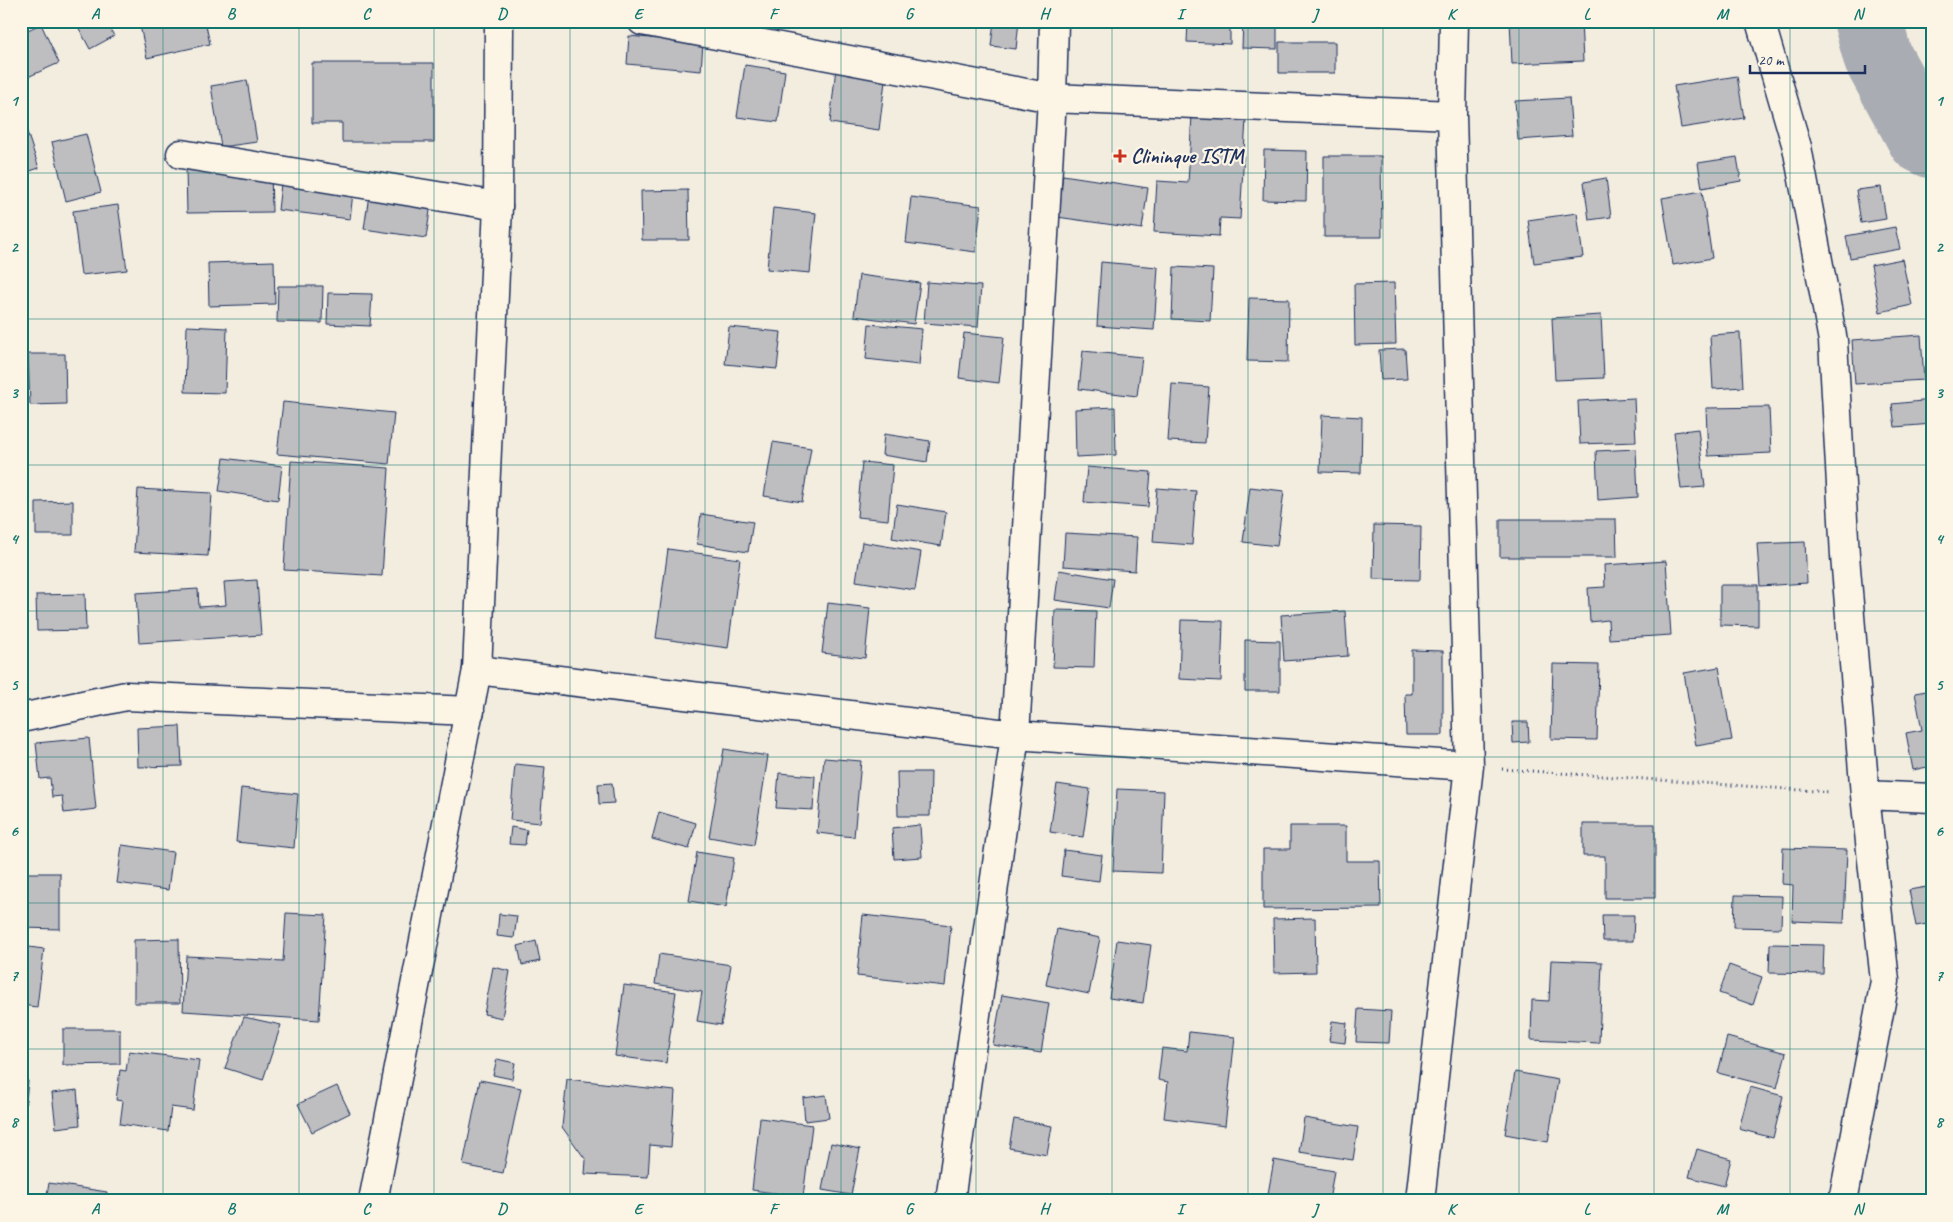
<svg xmlns="http://www.w3.org/2000/svg" width="1953" height="1222" viewBox="0 0 1953 1222" font-family="Caveat,sans-serif">
<style>
.lines{fill:none;stroke-linecap:round;stroke-linejoin:round}
.river{stroke:#a9acb3;stroke-width:69}
.building{fill:#bebec0;stroke:#1b2f5e}
.minor-casing{stroke:#1b2f5e;stroke-width:31}
.major-casing{stroke:#1b2f5e;stroke-width:31}
.path{stroke:#1b2f5e;stroke-width:3;stroke-dasharray:1 4;stroke-linecap:butt}
.minor{stroke:#fcf5e5;stroke-width:28}
.major{stroke:#fcf5e5;stroke-width:28}
.grid{fill:none;stroke:#0f766e;stroke-width:1;stroke-opacity:0.55}
.poi-dot{fill:#c8321e;stroke:#fcf5e5;stroke-width:2}
.labels{text-anchor:middle;dominant-baseline:central;stroke-width:4.5;stroke-linejoin:round;paint-order:stroke}
.poi-label{font-size:21px;font-weight:bold;fill:#1b2f5e;stroke:#fcf5e5;text-anchor:start}
.neatline{fill:none;stroke:#0f766e;stroke-width:2}
.grid-label{font-size:16px;text-anchor:middle;font-weight:bold;fill:#0f766e}
</style>
<rect width="100%" height="100%" fill="#f3ede0"/>
<filter id="ink" filterUnits="userSpaceOnUse"><feTurbulence type="fractalNoise" baseFrequency=".02" numOctaves="2"/><feDisplacementMap in="SourceGraphic" scale="10" xChannelSelector="R" yChannelSelector="G"/><feConvolveMatrix kernelMatrix="1 2 1 2 8 2 1 2 1" color-interpolation-filters="sRGB"/></filter>
<g filter="url(#ink)">
<g class="lines">
<path class="river" d="M 1868,21 L 1878,58 L 1922,139 L 1932,144"/>
</g>
<path class="building" d="M 75,21 L 106,21 L 114,36 L 90,49 Z
M 139,21 L 205,21 L 210,44 L 147,58 Z
M 948,21 L 982,21 L 981,25 Z
M 994,21 L 1019,21 L 1016,49 L 991,46 Z
M 1188,21 L 1230,21 L 1230,44 L 1187,42 Z
M 1243,21 L 1277,21 L 1277,49 L 1242,48 Z
M 1510,21 L 1581,21 L 1583,61 L 1512,64 Z
M 41,24 L 59,63 L 21,80 L 21,33 Z
M 629,36 L 703,43 L 701,71 L 627,64 Z
M 1279,42 L 1335,42 L 1335,73 L 1279,73 Z
M 312,63 L 434,63 L 434,142 L 342,142 L 342,123 L 312,123 Z
M 745,65 L 785,71 L 778,122 L 737,117 Z
M 836,67 L 886,73 L 879,130 L 830,123 Z
M 1737,76 L 1744,118 L 1681,128 L 1674,86 Z
M 247,80 L 257,142 L 221,147 L 211,86 Z
M 1569,98 L 1572,136 L 1518,140 L 1515,101 Z
M 1192,115 L 1246,119 L 1240,219 L 1220,218 L 1219,236 L 1154,232 L 1157,181 L 1188,183 Z
M 21,123 L 24,123 L 39,168 L 21,174 Z
M 86,134 L 101,192 L 66,201 L 52,142 Z
M 1264,150 L 1307,151 L 1306,201 L 1263,200 Z
M 1324,156 L 1381,156 L 1382,237 L 1324,237 Z
M 1737,157 L 1741,181 L 1702,188 L 1698,163 Z
M 186,169 L 271,169 L 272,212 L 187,213 Z
M 282,175 L 354,184 L 350,219 L 278,210 Z
M 1063,175 L 1148,188 L 1142,229 L 1057,217 Z
M 1606,178 L 1611,217 L 1589,220 L 1584,182 Z
M 1881,187 L 1886,219 L 1861,223 L 1856,190 Z
M 370,188 L 432,197 L 426,238 L 364,229 Z
M 688,190 L 689,240 L 642,240 L 641,191 Z
M 1702,191 L 1712,258 L 1673,265 L 1662,198 Z
M 911,197 L 981,206 L 976,252 L 906,243 Z
M 118,205 L 127,270 L 81,275 L 73,211 Z
M 773,208 L 816,213 L 810,273 L 767,269 Z
M 1577,213 L 1583,257 L 1534,263 L 1528,220 Z
M 1895,227 L 1900,249 L 1850,258 L 1846,236 Z
M 1902,259 L 1912,305 L 1880,312 L 1871,265 Z
M 274,261 L 275,304 L 209,306 L 208,263 Z
M 1101,262 L 1158,267 L 1154,330 L 1097,326 Z
M 1174,267 L 1213,269 L 1210,321 L 1172,319 Z
M 859,275 L 920,283 L 914,324 L 854,316 Z
M 927,282 L 981,286 L 978,327 L 924,323 Z
M 1394,283 L 1396,344 L 1355,345 L 1354,284 Z
M 278,286 L 323,286 L 322,323 L 277,322 Z
M 328,293 L 372,294 L 370,326 L 327,324 Z
M 1249,298 L 1289,299 L 1288,362 L 1247,361 Z
M 1601,315 L 1604,378 L 1555,380 L 1552,318 Z
M 869,324 L 922,329 L 919,365 L 866,359 Z
M 187,326 L 227,328 L 225,393 L 185,392 Z
M 729,327 L 781,332 L 777,369 L 725,364 Z
M 964,333 L 1004,337 L 999,383 L 959,378 Z
M 1740,333 L 1743,387 L 1713,389 L 1710,335 Z
M 1921,335 L 1924,380 L 1855,384 L 1852,340 Z
M 1405,349 L 1407,379 L 1381,380 L 1379,350 Z
M 1083,351 L 1142,357 L 1137,396 L 1079,389 Z
M 28,354 L 65,354 L 66,404 L 30,405 Z
M 1172,384 L 1209,387 L 1205,443 L 1168,441 Z
M 1634,398 L 1636,442 L 1580,444 L 1578,401 Z
M 1932,400 L 1932,424 L 1895,427 L 1892,404 Z
M 283,402 L 394,413 L 389,464 L 277,454 Z
M 1115,407 L 1116,455 L 1076,457 L 1075,409 Z
M 1769,407 L 1771,453 L 1708,456 L 1706,408 Z
M 1322,415 L 1362,417 L 1361,473 L 1320,472 Z
M 1698,429 L 1705,487 L 1681,489 L 1674,432 Z
M 884,434 L 930,441 L 927,462 L 882,455 Z
M 773,442 L 811,448 L 802,502 L 764,496 Z
M 1636,449 L 1638,497 L 1598,500 L 1596,451 Z
M 224,458 L 282,466 L 278,500 L 219,491 Z
M 291,461 L 389,468 L 382,576 L 284,570 Z
M 862,462 L 893,465 L 888,520 L 857,517 Z
M 1087,467 L 1151,472 L 1148,507 L 1084,502 Z
M 1250,487 L 1284,491 L 1277,546 L 1243,542 Z
M 1157,488 L 1196,491 L 1192,545 L 1153,542 Z
M 138,489 L 212,493 L 208,556 L 134,552 Z
M 73,501 L 73,535 L 36,535 L 36,502 Z
M 897,504 L 946,512 L 941,546 L 892,538 Z
M 701,514 L 753,522 L 748,552 L 697,544 Z
M 1500,519 L 1616,519 L 1617,557 L 1500,557 Z
M 1374,525 L 1421,526 L 1420,580 L 1373,579 Z
M 1065,533 L 1137,537 L 1135,571 L 1063,566 Z
M 862,542 L 921,552 L 915,590 L 856,581 Z
M 1805,542 L 1807,583 L 1760,586 L 1757,544 Z
M 668,549 L 740,559 L 728,648 L 656,638 Z
M 1666,561 L 1671,635 L 1609,639 L 1608,620 L 1590,622 L 1588,588 L 1605,587 L 1604,565 Z
M 1059,570 L 1113,579 L 1109,608 L 1055,600 Z
M 257,580 L 261,635 L 139,643 L 136,593 L 198,589 L 199,607 L 226,605 L 224,582 Z
M 1720,585 L 1758,585 L 1758,626 L 1720,625 Z
M 85,594 L 86,630 L 37,631 L 36,595 Z
M 828,603 L 870,608 L 865,658 L 822,653 Z
M 1055,610 L 1096,611 L 1094,668 L 1053,667 Z
M 1345,611 L 1348,656 L 1284,661 L 1281,615 Z
M 1181,620 L 1223,621 L 1221,681 L 1179,679 Z
M 1245,640 L 1280,641 L 1280,691 L 1245,691 Z
M 1412,650 L 1443,651 L 1443,735 L 1406,735 L 1405,694 L 1412,694 Z
M 1553,664 L 1599,665 L 1597,740 L 1551,739 Z
M 1719,667 L 1732,740 L 1696,746 L 1684,673 Z
M 1932,690 L 1932,766 L 1913,770 L 1906,733 L 1922,730 L 1915,693 Z
M 1512,722 L 1528,722 L 1529,742 L 1513,743 Z
M 180,726 L 182,766 L 138,767 L 137,728 Z
M 89,738 L 96,809 L 64,813 L 62,796 L 52,797 L 50,778 L 40,779 L 36,743 Z
M 724,749 L 768,756 L 754,845 L 709,837 Z
M 824,758 L 861,761 L 854,837 L 817,833 Z
M 515,764 L 545,767 L 540,823 L 510,820 Z
M 897,772 L 931,772 L 930,816 L 898,816 Z
M 779,773 L 815,776 L 813,810 L 776,808 Z
M 612,783 L 614,803 L 599,804 L 598,784 Z
M 1057,784 L 1090,789 L 1083,837 L 1050,832 Z
M 241,788 L 298,794 L 294,848 L 236,842 Z
M 1117,789 L 1164,791 L 1161,873 L 1113,871 Z
M 659,812 L 696,823 L 689,849 L 652,839 Z
M 1583,824 L 1655,824 L 1655,898 L 1605,898 L 1605,856 L 1583,856 Z
M 920,825 L 922,857 L 894,859 L 892,828 Z
M 1290,826 L 1346,826 L 1346,861 L 1380,861 L 1381,908 L 1263,909 L 1263,849 L 1290,849 Z
M 511,827 L 527,830 L 525,845 L 509,844 Z
M 122,845 L 173,852 L 168,890 L 117,883 Z
M 1783,848 L 1847,850 L 1844,923 L 1792,921 L 1793,885 L 1782,884 Z
M 1064,850 L 1102,855 L 1099,881 L 1061,876 Z
M 697,852 L 734,858 L 726,907 L 689,901 Z
M 21,873 L 60,873 L 60,929 L 21,928 Z
M 1932,886 L 1932,923 L 1916,926 L 1909,890 Z
M 1735,895 L 1782,896 L 1781,928 L 1734,927 Z
M 286,913 L 326,915 L 319,1020 L 183,1011 L 186,956 L 283,961 Z
M 499,914 L 517,916 L 514,938 L 497,936 Z
M 863,915 L 951,925 L 945,986 L 857,976 Z
M 1602,915 L 1634,915 L 1633,941 L 1603,941 Z
M 1315,918 L 1316,972 L 1274,973 L 1273,919 Z
M 1057,929 L 1100,938 L 1089,994 L 1046,985 Z
M 179,939 L 180,1003 L 134,1003 L 134,940 Z
M 1117,940 L 1151,945 L 1143,1003 L 1109,998 Z
M 536,941 L 540,961 L 522,965 L 518,946 Z
M 1770,944 L 1824,945 L 1823,974 L 1769,973 Z
M 21,946 L 44,949 L 37,1007 L 21,1005 Z
M 659,954 L 731,965 L 721,1025 L 697,1021 L 702,992 L 655,984 Z
M 1551,960 L 1602,962 L 1599,1043 L 1531,1040 L 1532,1000 L 1549,1001 Z
M 1729,965 L 1762,977 L 1753,1005 L 1719,993 Z
M 493,967 L 510,971 L 502,1018 L 484,1014 Z
M 624,985 L 676,992 L 666,1063 L 615,1056 Z
M 1002,995 L 1049,1003 L 1041,1053 L 993,1045 Z
M 1358,1009 L 1391,1011 L 1389,1043 L 1356,1042 Z
M 244,1017 L 281,1025 L 263,1080 L 225,1068 Z
M 1332,1021 L 1347,1023 L 1345,1043 L 1329,1041 Z
M 63,1029 L 120,1029 L 120,1064 L 63,1065 Z
M 1189,1032 L 1235,1037 L 1225,1126 L 1164,1118 L 1168,1082 L 1158,1080 L 1162,1048 L 1187,1051 Z
M 1727,1037 L 1786,1053 L 1777,1088 L 1718,1073 Z
M 129,1051 L 199,1060 L 193,1110 L 171,1107 L 168,1131 L 120,1124 L 123,1101 L 116,1100 L 120,1070 L 126,1071 Z
M 497,1059 L 515,1063 L 512,1079 L 493,1075 Z
M 1515,1072 L 1558,1080 L 1548,1142 L 1505,1134 Z
M 567,1079 L 675,1091 L 671,1147 L 650,1145 L 648,1177 L 585,1174 L 586,1160 L 562,1127 Z
M 21,1080 L 28,1081 L 21,1147 Z
M 480,1080 L 521,1088 L 503,1173 L 463,1165 Z
M 337,1086 L 350,1113 L 312,1132 L 298,1104 Z
M 1750,1087 L 1783,1096 L 1773,1138 L 1739,1129 Z
M 77,1090 L 80,1125 L 56,1128 L 52,1093 Z
M 826,1095 L 829,1118 L 805,1121 L 803,1098 Z
M 760,1118 L 812,1125 L 803,1197 L 752,1190 Z
M 1304,1118 L 1358,1127 L 1353,1160 L 1299,1152 Z
M 1014,1119 L 1052,1126 L 1047,1155 L 1009,1148 Z
M 831,1143 L 860,1149 L 851,1195 L 822,1190 Z
M 1697,1149 L 1731,1159 L 1724,1186 L 1689,1177 Z
M 1274,1160 L 1334,1171 L 1329,1201 L 1308,1201 L 1268,1194 Z
M 49,1183 L 107,1192 L 106,1201 L 46,1201 Z"/>
<g class="lines">
<g class="minor-casing">
<path id="minor" d="M 642,21 L 1052,98 L 1452,115
M 1760,21 L 1797,147 L 1833,341 L 1845,556 L 1865,795 L 1885,981 L 1843,1201
M 181,154 L 498,206
M 477,670 L 1015,735 L 1469,766
M 21,718 L 126,696 L 470,711
M 1865,795 L 1932,798
M 950,1201 L 1015,735 L 1052,98 L 1054,21
M 1420,1201 L 1469,766 L 1452,115 L 1454,21"/>
</g>
<g class="major-casing">
<path id="major" d="M 373,1201 L 477,670 L 498,206 L 499,21"/>
</g>
<path class="path" d="M 1502,769 L 1830,792"/>
<use href="#minor" class="minor"/>
<use href="#major" class="major"/>
</g>
</g>
<path class="grid" d="M 163,21 L 163,1201M 299,21 L 299,1201M 434,21 L 434,1201M 570,21 L 570,1201M 705,21 L 705,1201M 841,21 L 841,1201M 976,21 L 976,1201M 1112,21 L 1112,1201M 1248,21 L 1248,1201M 1383,21 L 1383,1201M 1519,21 L 1519,1201M 1654,21 L 1654,1201M 1790,21 L 1790,1201M 21,173 L 1932,173M 21,319 L 1932,319M 21,465 L 1932,465M 21,611 L 1932,611M 21,757 L 1932,757M 21,903 L 1932,903M 21,1049 L 1932,1049"/>
<path class="poi-dot" d="M1117.5 148.5h5v5h5v5h-5v5h-5v-5h-5v-5h5z"/>
<g class="labels">
<g class="poi-label">
<text x="1131" y="156">Clininque ISTM</text>
</g>
</g>
<rect width="1953" height="1222" fill="none" stroke="#fcf5e5" stroke-width="55"/>
<path d="M1750 65v8h115v-8" fill="none" stroke="#1b2f5e" stroke-width="2.5"/>
<text x="1758" y="65" font-size="15" fill="#1b2f5e" stroke="#fcf5e5" stroke-width="4" paint-order="stroke">20 m</text>
<rect x="28" y="28" width="1898" height="1166" class="neatline"/>
<g class="grid-label">
<text x="95" y="19">A</text>
<text x="231" y="19">B</text>
<text x="366" y="19">C</text>
<text x="502" y="19">D</text>
<text x="638" y="19">E</text>
<text x="773" y="19">F</text>
<text x="909" y="19">G</text>
<text x="1044" y="19">H</text>
<text x="1180" y="19">I</text>
<text x="1315" y="19">J</text>
<text x="1451" y="19">K</text>
<text x="1587" y="19">L</text>
<text x="1722" y="19">M</text>
<text x="1858" y="19">N</text>
<text x="14" y="106">1</text>
<text x="1939" y="106">1</text>
<text x="14" y="252">2</text>
<text x="1939" y="252">2</text>
<text x="14" y="398">3</text>
<text x="1939" y="398">3</text>
<text x="14" y="544">4</text>
<text x="1939" y="544">4</text>
<text x="14" y="690">5</text>
<text x="1939" y="690">5</text>
<text x="14" y="836">6</text>
<text x="1939" y="836">6</text>
<text x="14" y="981">7</text>
<text x="1939" y="981">7</text>
<text x="14" y="1127">8</text>
<text x="1939" y="1127">8</text>
<text x="95" y="1214">A</text>
<text x="231" y="1214">B</text>
<text x="366" y="1214">C</text>
<text x="502" y="1214">D</text>
<text x="638" y="1214">E</text>
<text x="773" y="1214">F</text>
<text x="909" y="1214">G</text>
<text x="1044" y="1214">H</text>
<text x="1180" y="1214">I</text>
<text x="1315" y="1214">J</text>
<text x="1451" y="1214">K</text>
<text x="1587" y="1214">L</text>
<text x="1722" y="1214">M</text>
<text x="1858" y="1214">N</text>
</g>
</svg>
